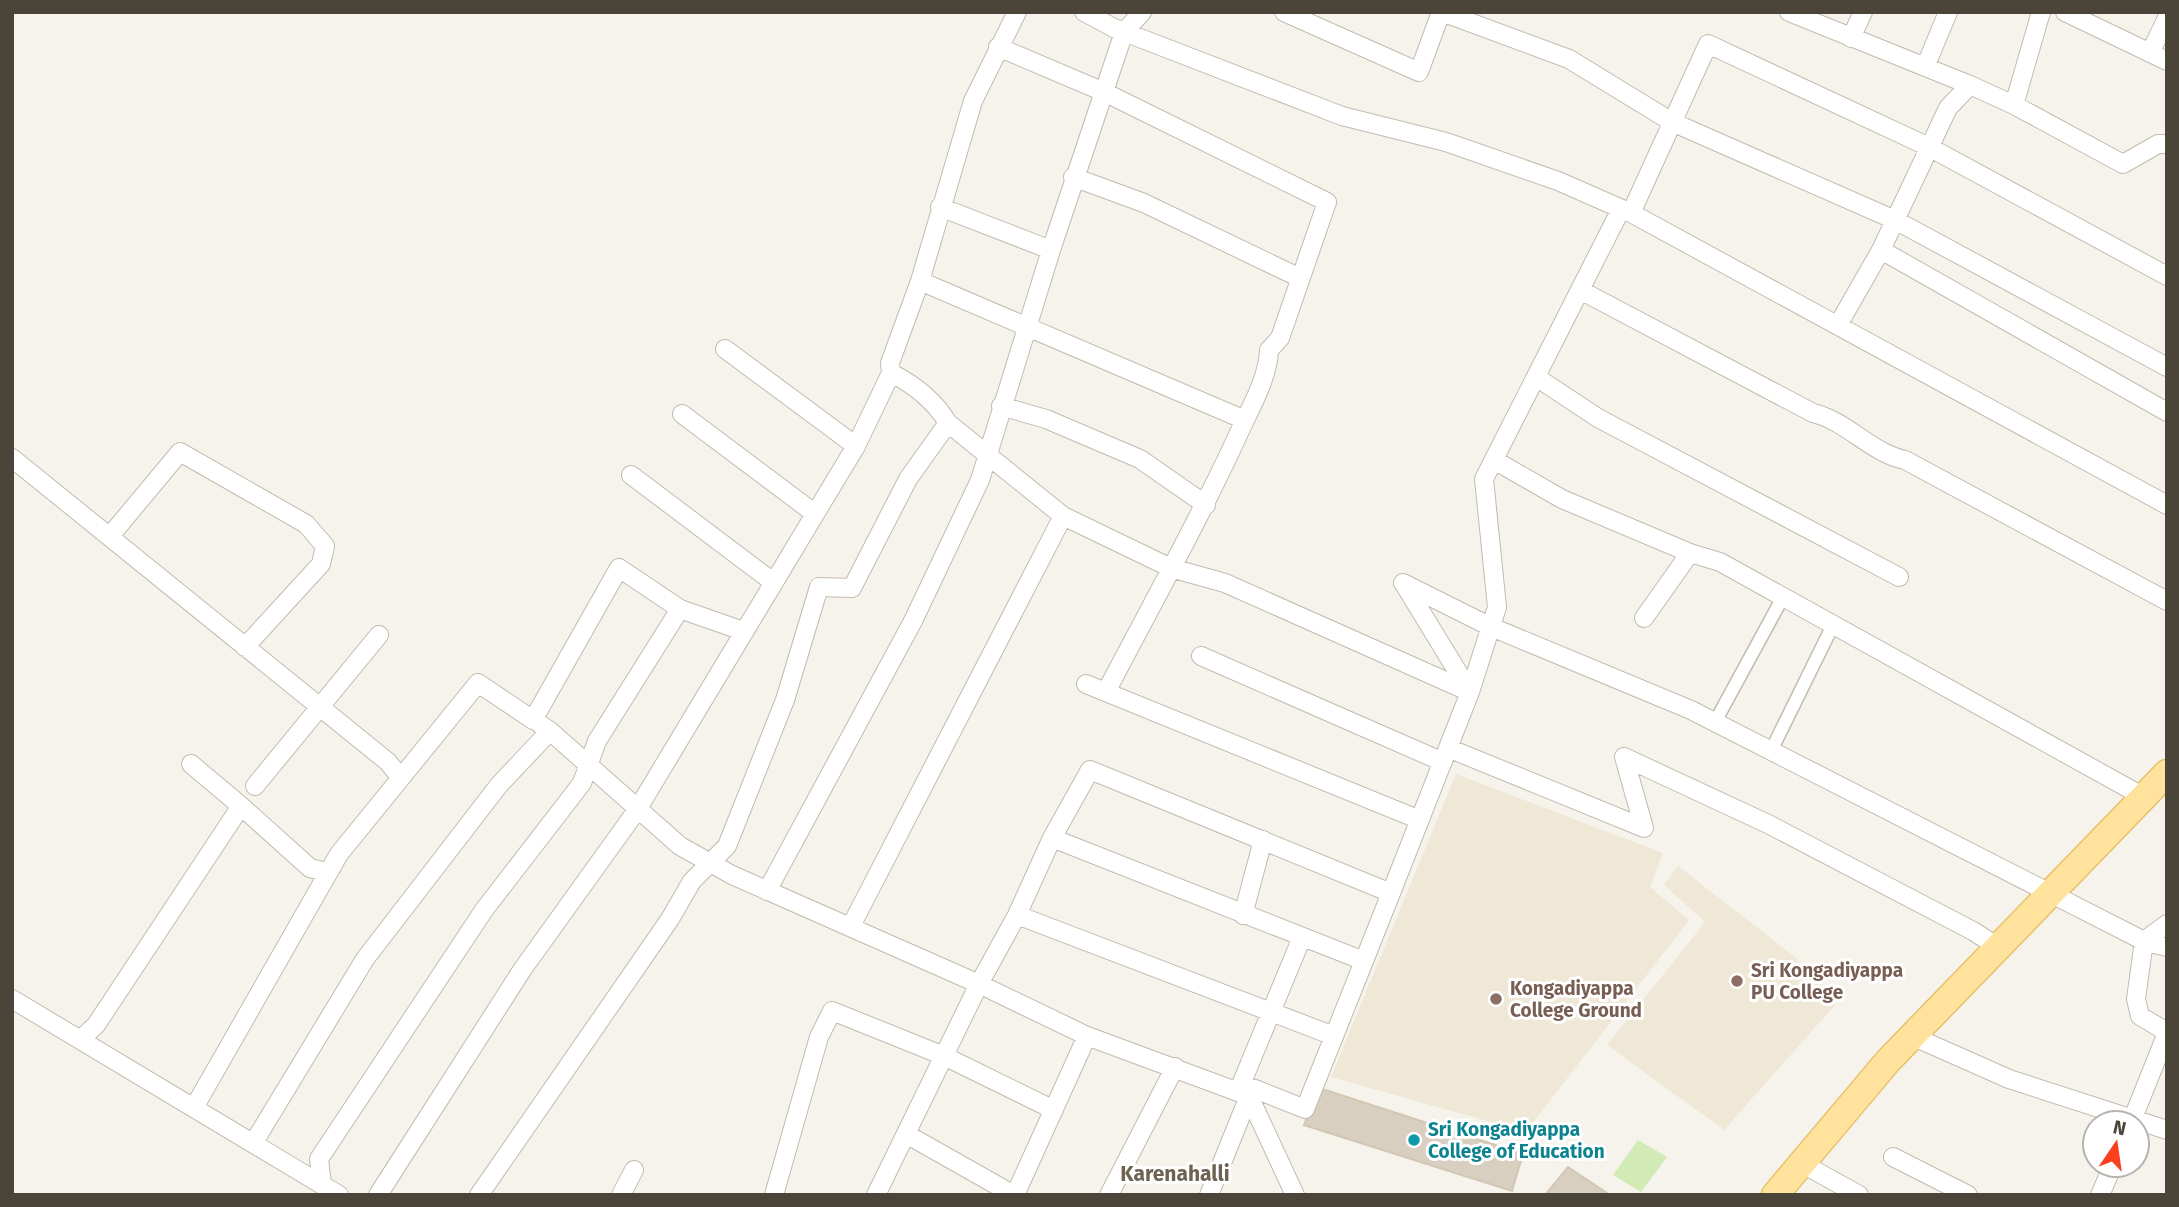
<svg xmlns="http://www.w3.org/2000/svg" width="2179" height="1207" viewBox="0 0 2179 1207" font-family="'Fira Sans',sans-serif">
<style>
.education{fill:#efe8d6}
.green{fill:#d2eab5}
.building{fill:#d8cfc1;stroke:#d3c7b4;stroke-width:2}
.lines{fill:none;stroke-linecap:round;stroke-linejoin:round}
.pedestrian-casing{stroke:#c2bbae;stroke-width:15}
.minor-casing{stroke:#c2bbae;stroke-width:20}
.primary-casing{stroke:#e6c16a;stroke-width:29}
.pedestrian{stroke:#fff;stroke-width:12}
.minor{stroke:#fff;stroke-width:18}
.primary{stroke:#ffe39c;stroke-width:26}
.education-dot{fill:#8d6e63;stroke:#fff;stroke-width:2.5}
.culture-dot{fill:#0f9aa8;stroke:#fff;stroke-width:2.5}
.labels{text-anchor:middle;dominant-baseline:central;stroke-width:6;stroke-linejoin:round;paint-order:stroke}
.education-label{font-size:19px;font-weight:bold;fill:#785e54;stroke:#fff;text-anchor:start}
.culture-label{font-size:19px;font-weight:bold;fill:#0d838f;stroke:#fff;text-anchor:start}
.neighbourhood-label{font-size:21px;font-weight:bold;fill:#6e6250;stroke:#fff}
</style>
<rect width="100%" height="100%" fill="#f6f3ec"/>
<path class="education" d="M 1456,774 L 1663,853 L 1650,887 L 1689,920 L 1526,1132 L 1331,1077 Z
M 1678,866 L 1795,957 L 1836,1004 L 1724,1130 L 1607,1045 L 1705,922 L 1664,885 Z"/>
<path class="green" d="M 1638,1140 L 1667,1157 L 1641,1192 L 1613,1175 Z"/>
<path class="building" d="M 1319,1088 L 1523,1154 L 1512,1191 L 1304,1125 Z
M 1568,1167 L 1610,1195 L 1545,1195 Z"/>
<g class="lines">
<g class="pedestrian-casing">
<path id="pedestrian" d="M 1715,722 L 1783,597
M 1771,751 L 1833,625"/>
</g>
<g class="minor-casing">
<path id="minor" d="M 1084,12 L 1114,28 L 1342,116 L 1446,142 L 1558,181 L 1631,213 L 2167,505
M 1284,12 L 1419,72 L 1441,12
M 1442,12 L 1569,59 L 1672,122 L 1895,220 L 2167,367
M 1789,12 L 1970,85
M 2065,12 L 2167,61
M 1851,38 L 1863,12
M 998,47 L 1104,92 L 1327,202 L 1280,338 L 1269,350 C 1268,379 1250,408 1238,435 C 1198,522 1151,606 1106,692
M 2150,53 L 2167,18
M 1926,65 L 1948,12
M 2014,105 L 2041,12
M 1073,177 L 1144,203 L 1300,278
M 940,207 L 1051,250 L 1124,32 L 1142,12
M 1631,213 L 1708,44 L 1929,147 L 2167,276
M 1881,250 L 2167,412
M 920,281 L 1245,420
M 1580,290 L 1813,413 C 1847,421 1871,453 1905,460 L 2167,601
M 1838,325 L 1881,250 L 1948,108 L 1970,85 L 2014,105 L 2123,164 L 2158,144 L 2167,144
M 725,349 L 856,446 L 891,373 L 890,363 L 920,281 L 973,101 L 1017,12
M 891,373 C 915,385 934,400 948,423 L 1063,516
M 1536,377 L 1598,418 L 1899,577
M 1001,406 L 1046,419 L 1140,459 L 1206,505
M 682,414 L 814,513
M 12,458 L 388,762 L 400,777
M 1494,460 L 1562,499 L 1690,553
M 631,475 L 773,582
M 110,536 L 180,452 L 306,524 L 325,546 L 321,564 L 245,647
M 1403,583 L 1489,626 L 1691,710 L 2144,941 L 2167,947
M 1404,584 L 1470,692
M 1644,618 L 1690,553 L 1720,562 L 2144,797
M 1201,656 L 1443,762
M 1086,684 L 1420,820
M 1470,692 L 1497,607 L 1484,479 L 1621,209
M 550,731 L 680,846 L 732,875 L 979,984 L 1087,1036 L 1249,1096 L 1255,1089 L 1305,1109 L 1364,961 L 1052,838
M 1448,748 L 1644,828 L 1624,757 L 1768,824 L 1973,931 L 1998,947
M 191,764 L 241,806
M 255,786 L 379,635
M 767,891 L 913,621 L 980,480 L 1051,250
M 1017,915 L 1334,1036
M 1243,915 L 1263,840
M 2167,924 L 2144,941 L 2136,999 L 2140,1016 L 2167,1032
M 851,926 L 1063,516 L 1171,568 L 1225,583 L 1470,692 L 1391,893
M 12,999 L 339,1195
M 1912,1036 L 2009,1079 L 2167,1130
M 81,1039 L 96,1025 L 241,806 L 310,868 L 326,872 L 332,867
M 1238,1092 L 1302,937
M 195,1106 L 339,854 L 478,683 L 533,720 L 619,568 L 680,609 L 743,631
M 2131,1123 L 2167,1033
M 906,1134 L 1014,1195
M 254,1142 L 365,959 L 499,785 L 550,731 L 541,725
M 1893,1157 L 1968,1195
M 1801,1163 L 1859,1195
M 322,1184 L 319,1159 L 484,910 L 582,783 L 597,741 L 680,609
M 378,1195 L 522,970 L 637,810 L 856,446
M 479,1195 L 670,919 L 692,881 L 727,846 L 785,700 L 819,587 L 852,588 L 908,479 L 948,423
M 621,1195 L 634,1170
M 774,1195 L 819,1037 L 832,1011 L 944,1056 L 1054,1110
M 876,1195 L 979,984 L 1017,915 L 1052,838 L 1090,770 L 1391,893 L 1364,961
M 1015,1195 L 1087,1036
M 1109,1195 L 1175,1067
M 1209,1195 L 1249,1096 L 1295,1195
M 2100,1195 L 2113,1165"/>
</g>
<g class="primary-casing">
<path id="primary" d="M 1775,1195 L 1888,1061 L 2167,773"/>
</g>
<use href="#pedestrian" class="pedestrian"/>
<use href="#minor" class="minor"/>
<use href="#primary" class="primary"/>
</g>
<g class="education-dot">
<circle cx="1737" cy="981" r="7"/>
<circle cx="1496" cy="999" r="7"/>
</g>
<circle class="culture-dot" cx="1414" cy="1140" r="7"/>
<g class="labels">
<g class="education-label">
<text x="1751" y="970">Sri Kongadiyappa<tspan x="1751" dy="22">PU College</tspan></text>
<text x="1510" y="988">Kongadiyappa<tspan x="1510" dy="22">College Ground</tspan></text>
</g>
<g class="culture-label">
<text x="1428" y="1129">Sri Kongadiyappa<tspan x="1428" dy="22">College of Education</tspan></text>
</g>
<g class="neighbourhood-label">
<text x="1175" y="1174">Karenahalli</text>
</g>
</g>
<rect width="2179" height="1207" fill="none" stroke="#4b4439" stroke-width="28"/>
<g transform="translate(2116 1144) rotate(13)"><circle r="33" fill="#ffffff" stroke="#b7b4b0" stroke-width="2"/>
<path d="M0-5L12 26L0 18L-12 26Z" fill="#fc3f1d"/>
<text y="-10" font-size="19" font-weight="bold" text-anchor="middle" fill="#4b4439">N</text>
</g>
</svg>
